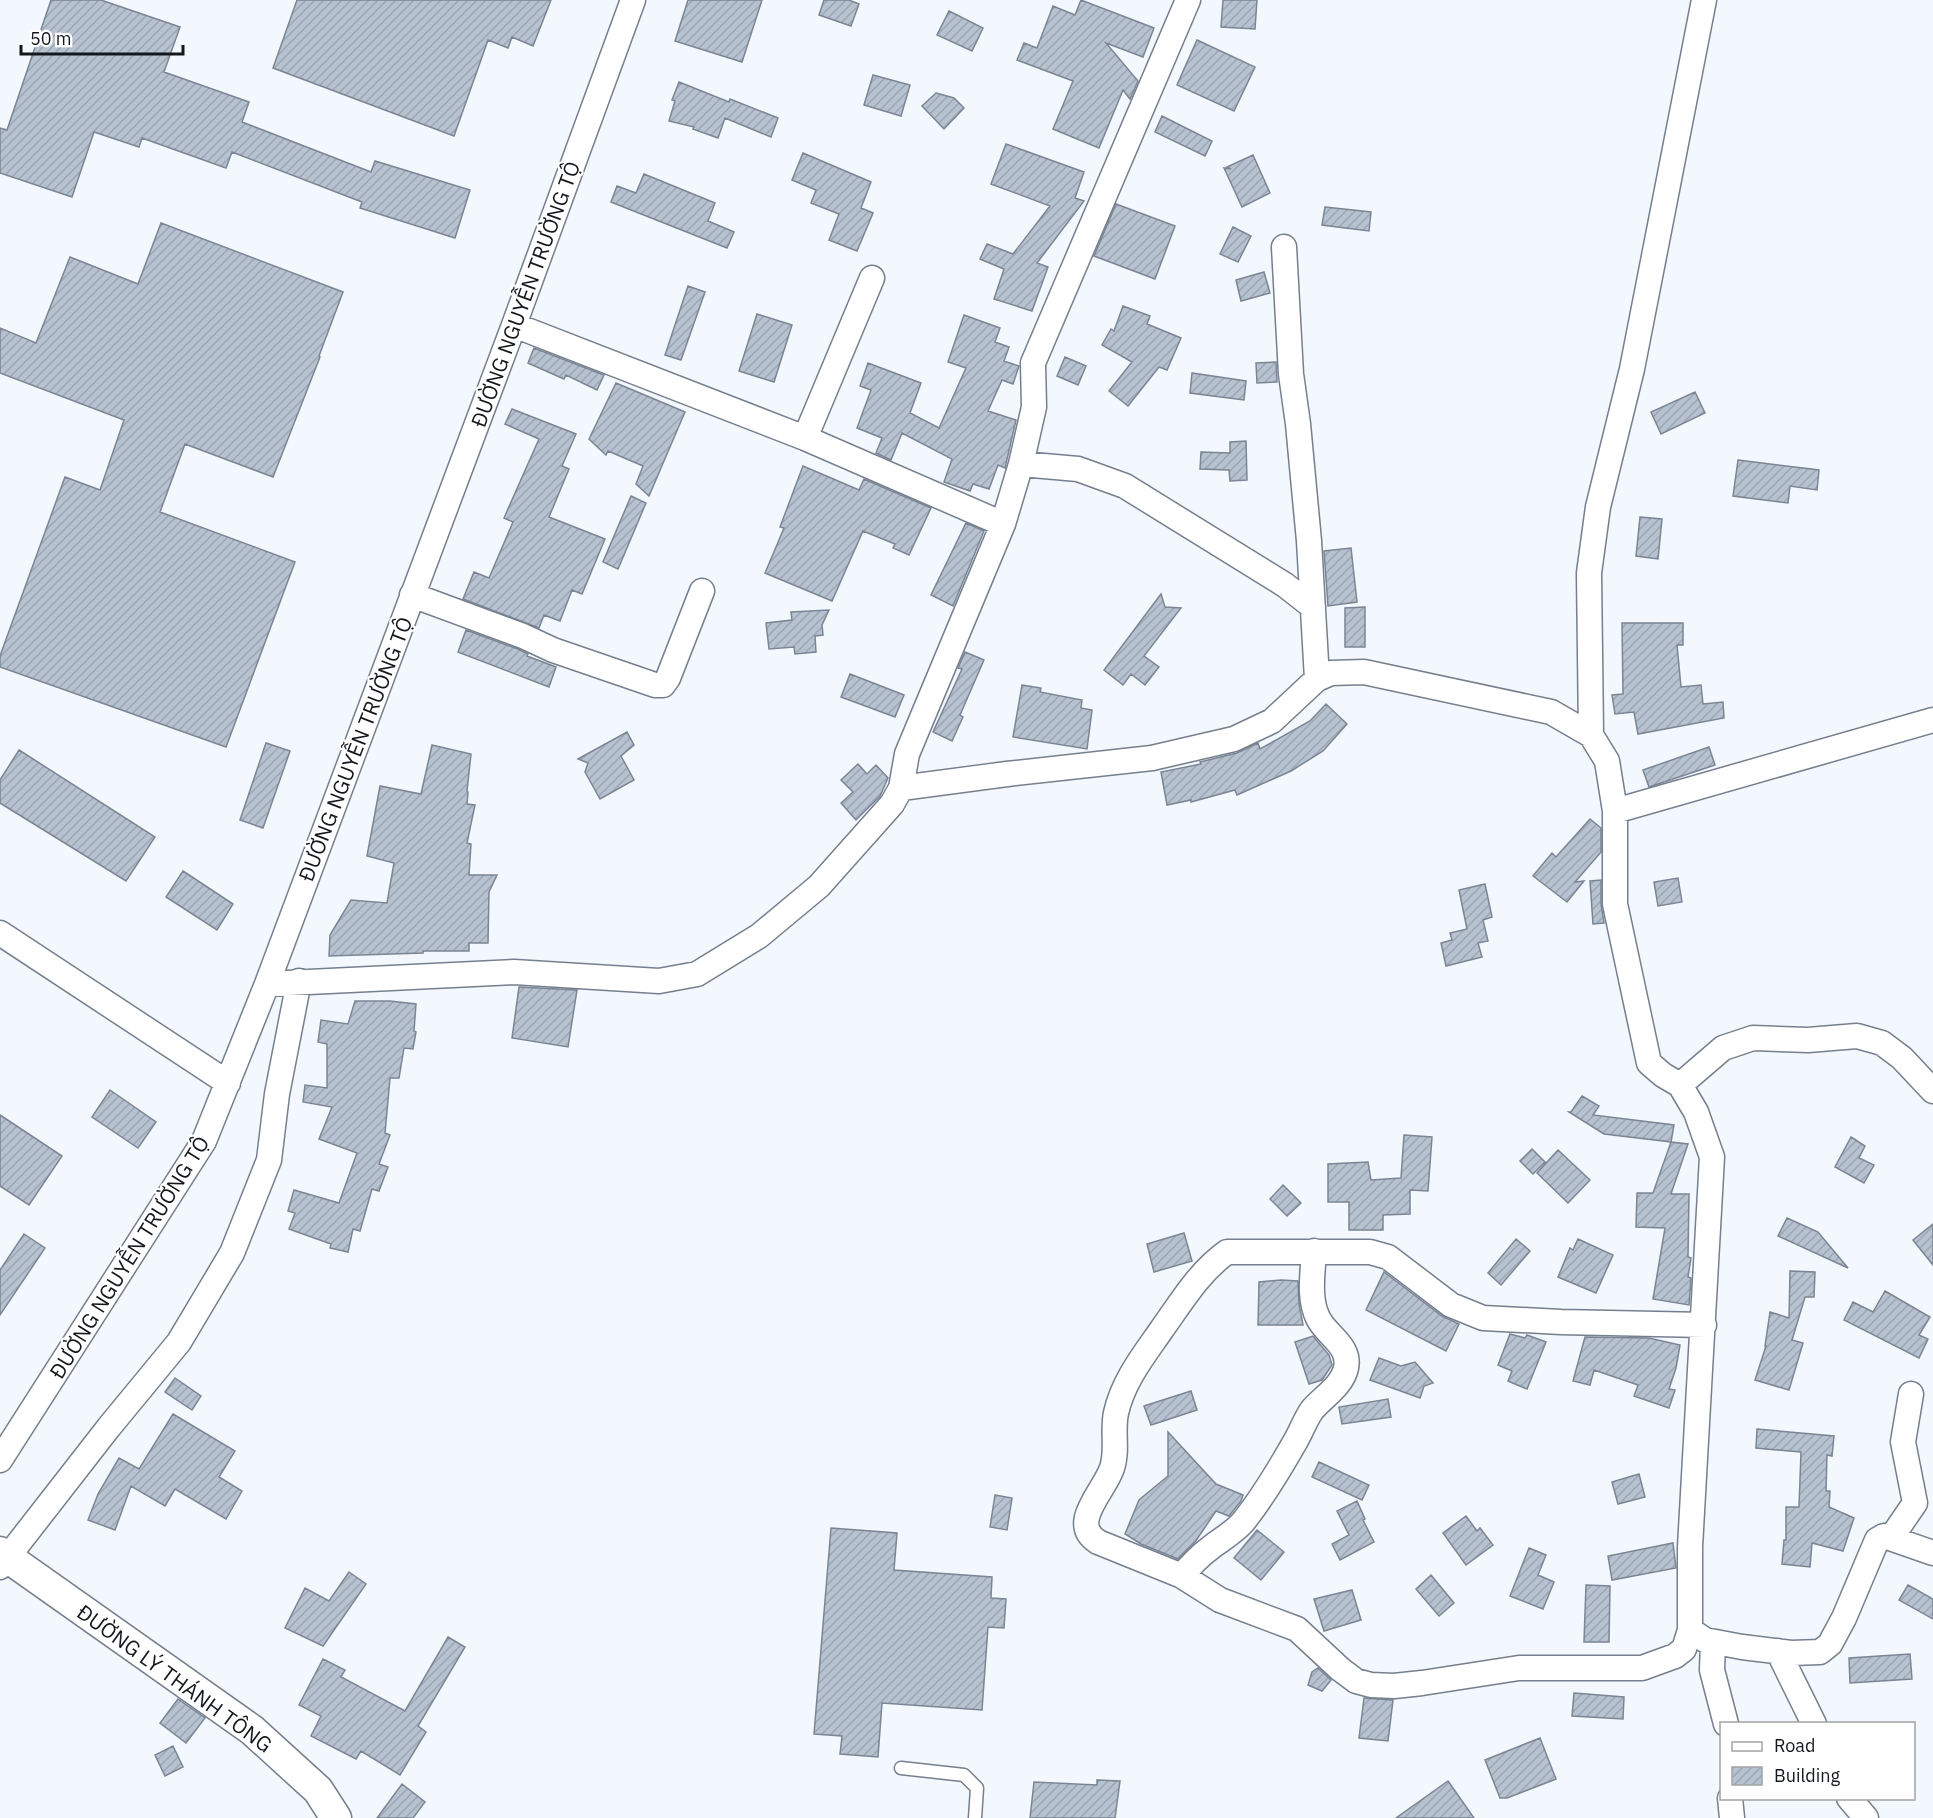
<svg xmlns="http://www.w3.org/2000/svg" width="1933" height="1818" viewBox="0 0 1933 1818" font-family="'IBM Plex Sans',sans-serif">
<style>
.building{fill:url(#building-hatch);stroke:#7b8593;stroke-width:1.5}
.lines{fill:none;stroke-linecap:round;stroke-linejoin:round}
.service-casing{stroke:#757f8d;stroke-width:15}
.minor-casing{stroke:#757f8d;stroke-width:27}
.tertiary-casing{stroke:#757f8d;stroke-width:33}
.service{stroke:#fff;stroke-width:12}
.minor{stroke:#fff;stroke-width:24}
.tertiary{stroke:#fff;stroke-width:30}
.labels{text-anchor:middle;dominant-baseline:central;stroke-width:4.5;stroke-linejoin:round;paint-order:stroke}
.street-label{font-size:21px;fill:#14181d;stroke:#fff}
</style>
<defs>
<pattern id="building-hatch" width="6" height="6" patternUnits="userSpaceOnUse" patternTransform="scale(1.5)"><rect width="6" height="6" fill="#b7c2d1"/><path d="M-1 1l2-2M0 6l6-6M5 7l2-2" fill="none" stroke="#9ca6b3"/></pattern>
</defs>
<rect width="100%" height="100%" fill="#f3f7fe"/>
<path class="building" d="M 51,0 L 101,0 L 180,27 L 164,72 L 249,102 L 242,122 L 371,172 L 375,161 L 470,190 L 455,238 L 360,208 L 362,202 L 232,152 L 226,168 L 142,138 L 139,147 L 94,132 L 72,197 L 0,173 L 0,128 L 7,130 Z
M 297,0 L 551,0 L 533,46 L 512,37 L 508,48 L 488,40 L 454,136 L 273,68 Z
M 688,0 L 762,0 L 742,62 L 675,41 Z
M 824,0 L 849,0 L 859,4 L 851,26 L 819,15 Z
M 1081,0 L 1154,28 L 1143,57 L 1106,43 L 1138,81 L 1130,99 L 1123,90 L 1099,148 L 1053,129 L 1073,81 L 1017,60 L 1024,43 L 1037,48 L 1053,6 L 1075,15 Z
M 1223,0 L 1257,0 L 1255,29 L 1221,27 Z
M 949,11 L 983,28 L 972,51 L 937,35 Z
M 1197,40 L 1255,67 L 1234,111 L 1177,85 Z
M 873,75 L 910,85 L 901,116 L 864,105 Z
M 679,82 L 729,102 L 730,99 L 778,118 L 771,137 L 725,118 L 718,138 L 693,129 L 694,127 L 669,121 L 675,101 L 672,100 Z
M 936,93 L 954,98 L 964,108 L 944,129 L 922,106 Z
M 1162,116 L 1212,141 L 1205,156 L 1155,132 Z
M 1006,144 L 1084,172 L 1075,198 L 1084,201 L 1037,263 L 1048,267 L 1032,311 L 994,299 L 1004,269 L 980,259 L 987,244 L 1013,254 L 1050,206 L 991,184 Z
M 803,153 L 871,182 L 861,208 L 873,213 L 857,251 L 829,240 L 839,214 L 811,203 L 816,190 L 792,180 Z
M 1253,155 L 1270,193 L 1242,207 L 1224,168 L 1231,169 L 1227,167 Z
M 644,174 L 715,203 L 708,221 L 734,232 L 727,248 L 611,202 L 617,186 L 636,193 Z
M 1116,204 L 1175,226 L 1155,279 L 1094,256 Z
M 1325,207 L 1371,212 L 1369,231 L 1322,225 Z
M 161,223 L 343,292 L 319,356 L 320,357 L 273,477 L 185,444 L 160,512 L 295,562 L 226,747 L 0,667 L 0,656 L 65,477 L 100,490 L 124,420 L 0,373 L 0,328 L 36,343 L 70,257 L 138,284 Z
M 1233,227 L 1251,236 L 1238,262 L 1220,254 Z
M 1264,272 L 1270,293 L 1241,301 L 1236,280 Z
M 688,286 L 705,292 L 681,360 L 665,355 Z
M 1123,306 L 1150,316 L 1147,324 L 1181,338 L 1167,370 L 1159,367 L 1128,406 L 1109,391 L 1132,362 L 1102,345 L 1111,329 L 1114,331 Z
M 757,314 L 792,325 L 774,382 L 739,371 Z
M 964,315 L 1000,328 L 995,342 L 1009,347 L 1004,361 L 1019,366 L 1013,384 L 1002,380 L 988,411 L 1016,420 L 1005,468 L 998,465 L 989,489 L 973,484 L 970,491 L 944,482 L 952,459 L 902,433 L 891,460 L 876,453 L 882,438 L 857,428 L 871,390 L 860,386 L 868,363 L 921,383 L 910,413 L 939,428 L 966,368 L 948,362 Z
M 534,348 L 604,375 L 597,390 L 566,375 L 564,379 L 528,363 Z
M 1065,357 L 1086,366 L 1078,385 L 1057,376 Z
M 1276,362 L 1277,382 L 1257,383 L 1256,363 Z
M 1192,373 L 1246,381 L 1244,400 L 1190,393 Z
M 616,383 L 685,412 L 649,496 L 636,484 L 643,466 L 608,451 L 606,455 L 589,439 Z
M 1695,392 L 1705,413 L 1661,434 L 1651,412 Z
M 512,409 L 576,434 L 562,466 L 569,469 L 549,517 L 605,539 L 582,594 L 572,590 L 560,621 L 544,615 L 539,628 L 463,599 L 474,572 L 489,578 L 513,522 L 504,518 L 539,439 L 505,424 Z
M 1246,441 L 1247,480 L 1230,481 L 1229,470 L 1200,469 L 1201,452 L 1230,453 L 1230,442 Z
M 1738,460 L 1819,470 L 1817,490 L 1790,486 L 1788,503 L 1733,496 Z
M 803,466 L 859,490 L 864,479 L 931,508 L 909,555 L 893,548 L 895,544 L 863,531 L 832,601 L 765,573 L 784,528 L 780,527 Z
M 631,496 L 646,503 L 618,569 L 603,562 Z
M 1640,517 L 1662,519 L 1658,559 L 1636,556 Z
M 966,523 L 984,531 L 953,606 L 931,595 Z
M 1351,548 L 1357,602 L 1328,606 L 1324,551 Z
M 1161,594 L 1165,607 L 1181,608 L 1144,656 L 1159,667 L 1145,685 L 1131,674 L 1123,685 L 1104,670 Z
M 1365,607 L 1365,647 L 1345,647 L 1345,608 Z
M 829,610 L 822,625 L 823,635 L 815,636 L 816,652 L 795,654 L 794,647 L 769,649 L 766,623 L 792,620 L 791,612 Z
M 1622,623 L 1683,623 L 1683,645 L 1677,645 L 1681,687 L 1701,685 L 1703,704 L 1723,702 L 1724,718 L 1638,734 L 1634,712 L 1615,714 L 1612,695 L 1623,694 Z
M 466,630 L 518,649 L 528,654 L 527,656 L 556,667 L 549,687 L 458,652 Z
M 965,652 L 984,660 L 960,715 L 963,717 L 952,741 L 933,732 L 962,669 L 958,668 Z
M 850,674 L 904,695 L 895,717 L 841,697 Z
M 1022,685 L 1041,688 L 1040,692 L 1082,700 L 1081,708 L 1092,710 L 1087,749 L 1013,737 Z
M 1326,704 L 1347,724 L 1323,751 L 1291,771 L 1237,795 L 1235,790 L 1191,802 L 1191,800 L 1167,805 L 1161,772 L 1201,764 L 1200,762 L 1237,753 L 1258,743 L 1260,749 L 1310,721 Z
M 627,732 L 634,745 L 621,756 L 634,780 L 600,799 L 585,772 L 588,763 L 578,759 Z
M 266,743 L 290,751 L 263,828 L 240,820 Z
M 432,745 L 471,754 L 467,791 L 468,792 L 467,804 L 475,805 L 467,843 L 471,844 L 469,875 L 497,875 L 489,892 L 488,943 L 469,943 L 469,951 L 423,951 L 423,953 L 329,956 L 330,935 L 351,900 L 387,903 L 394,863 L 367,856 L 380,786 L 421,794 Z
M 1709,747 L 1715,765 L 1649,787 L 1643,770 Z
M 19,750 L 155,837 L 126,881 L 0,803 L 0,780 Z
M 858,764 L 867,774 L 876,765 L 888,778 L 880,796 L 856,820 L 841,803 L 853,792 L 841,780 Z
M 1590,819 L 1601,828 L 1601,852 L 1575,882 L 1584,881 L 1567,902 L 1533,876 L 1552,853 L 1556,857 Z
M 183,871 L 233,904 L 217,930 L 166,897 Z
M 1678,878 L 1682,902 L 1658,906 L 1654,882 Z
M 1601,880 L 1601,904 L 1604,923 L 1593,924 L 1590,881 Z
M 1485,884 L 1492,917 L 1483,920 L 1488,941 L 1478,943 L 1482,957 L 1446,966 L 1441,943 L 1452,940 L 1450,933 L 1467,929 L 1459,890 Z
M 519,987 L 577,990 L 568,1047 L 512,1038 Z
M 355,1001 L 390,1001 L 416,1004 L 414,1031 L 416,1032 L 413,1049 L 404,1048 L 399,1078 L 390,1078 L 385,1133 L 390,1135 L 379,1164 L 388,1167 L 379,1191 L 372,1189 L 360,1231 L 353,1229 L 348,1252 L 330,1248 L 331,1244 L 289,1229 L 295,1213 L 288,1211 L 294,1190 L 339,1203 L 357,1153 L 319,1139 L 332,1107 L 303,1102 L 305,1085 L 327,1088 L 327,1044 L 318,1042 L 321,1020 L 348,1024 Z
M 110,1090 L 156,1122 L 138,1148 L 92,1117 Z
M 1582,1096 L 1599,1106 L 1593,1115 L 1674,1125 L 1671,1142 L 1688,1144 L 1671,1194 L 1689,1194 L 1688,1257 L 1691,1258 L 1688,1277 L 1691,1278 L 1689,1305 L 1653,1299 L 1665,1228 L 1636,1227 L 1637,1193 L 1653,1193 L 1671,1142 L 1604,1134 L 1569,1112 L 1571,1112 Z
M 0,1115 L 62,1156 L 29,1205 L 0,1186 Z
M 1404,1135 L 1432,1137 L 1428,1191 L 1410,1190 L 1410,1214 L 1383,1215 L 1383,1230 L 1349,1230 L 1349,1202 L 1328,1202 L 1328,1164 L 1368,1162 L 1371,1180 L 1401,1178 Z
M 1851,1137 L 1865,1146 L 1859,1158 L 1874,1165 L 1864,1183 L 1835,1167 Z
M 1532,1149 L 1545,1162 L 1533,1174 L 1520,1161 Z
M 1558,1150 L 1590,1180 L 1568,1203 L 1537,1173 Z
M 1283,1185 L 1301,1203 L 1287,1216 L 1270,1199 Z
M 1787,1218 L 1818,1232 L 1848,1268 L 1778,1236 Z
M 1933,1224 L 1933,1265 L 1913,1240 Z
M 1184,1233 L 1192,1261 L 1154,1272 L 1147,1244 Z
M 24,1234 L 45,1248 L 0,1315 L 0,1270 Z
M 1516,1239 L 1530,1251 L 1501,1285 L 1488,1273 Z
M 1578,1239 L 1613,1255 L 1596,1293 L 1558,1277 L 1570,1248 L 1573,1250 Z
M 1790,1271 L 1815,1272 L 1814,1297 L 1805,1297 L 1792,1340 L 1803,1343 L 1789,1390 L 1755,1380 L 1766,1346 L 1765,1346 L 1770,1312 L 1789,1318 Z
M 1384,1272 L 1442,1316 L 1459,1324 L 1446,1351 L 1366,1310 Z
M 1281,1280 L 1298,1281 L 1299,1304 L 1303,1325 L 1258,1325 L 1259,1282 Z
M 1885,1291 L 1930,1317 L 1919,1335 L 1928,1339 L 1919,1358 L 1844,1320 L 1853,1302 L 1873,1312 Z
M 1510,1334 L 1525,1338 L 1527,1335 L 1546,1342 L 1527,1389 L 1508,1381 L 1512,1371 L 1498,1365 Z
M 1313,1336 L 1329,1355 L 1332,1365 L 1322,1380 L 1309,1384 L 1295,1342 Z
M 1585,1337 L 1649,1338 L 1680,1345 L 1676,1368 L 1669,1389 L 1675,1390 L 1669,1408 L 1634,1396 L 1638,1385 L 1594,1370 L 1590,1385 L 1573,1381 Z
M 1379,1358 L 1401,1366 L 1415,1362 L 1433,1383 L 1424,1386 L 1420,1398 L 1370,1380 Z
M 175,1378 L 201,1396 L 192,1410 L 165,1392 Z
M 1191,1391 L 1197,1410 L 1151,1425 L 1144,1406 Z
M 1388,1399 L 1391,1417 L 1342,1424 L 1339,1407 Z
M 173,1414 L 235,1451 L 219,1477 L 242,1491 L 226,1519 L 175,1489 L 165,1506 L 131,1486 L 115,1530 L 88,1520 L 98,1494 L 119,1458 L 139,1469 Z
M 1757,1429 L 1834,1436 L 1832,1456 L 1827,1455 L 1826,1491 L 1830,1491 L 1829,1507 L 1854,1518 L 1843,1551 L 1812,1543 L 1810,1567 L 1782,1564 L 1784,1540 L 1786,1540 L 1786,1507 L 1799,1507 L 1801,1452 L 1756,1448 Z
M 1168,1432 L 1216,1484 L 1243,1495 L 1241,1501 L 1229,1516 L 1216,1511 L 1195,1542 L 1178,1559 L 1141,1544 L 1125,1534 L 1139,1500 L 1168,1476 Z
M 1319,1462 L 1369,1485 L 1362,1500 L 1312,1477 Z
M 1639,1474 L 1645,1497 L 1618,1504 L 1612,1482 Z
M 995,1495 L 1012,1498 L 1007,1530 L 990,1527 Z
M 1357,1501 L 1365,1519 L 1363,1520 L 1374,1542 L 1340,1560 L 1332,1544 L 1349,1535 L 1337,1511 Z
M 1466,1516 L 1477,1531 L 1480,1528 L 1493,1545 L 1466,1565 L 1443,1533 Z
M 831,1528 L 897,1533 L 894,1570 L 992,1577 L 991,1598 L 1006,1599 L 1004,1628 L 988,1627 L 982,1710 L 882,1703 L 878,1757 L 840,1754 L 842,1736 L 814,1734 Z
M 1257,1530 L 1284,1552 L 1261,1580 L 1234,1558 Z
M 1673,1543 L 1676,1568 L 1612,1580 L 1608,1556 Z
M 1529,1548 L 1546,1555 L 1538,1575 L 1554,1582 L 1543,1609 L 1510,1596 Z
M 349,1572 L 366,1584 L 323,1646 L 285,1628 L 305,1588 L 329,1601 Z
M 1431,1575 L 1454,1603 L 1439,1616 L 1416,1589 Z
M 1586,1585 L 1610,1586 L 1609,1642 L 1584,1642 Z
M 1908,1585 L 1933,1599 L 1933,1619 L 1899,1600 Z
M 1352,1590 L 1361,1620 L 1324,1631 L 1314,1599 Z
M 448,1637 L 465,1647 L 418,1726 L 426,1732 L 400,1775 L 361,1751 L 356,1759 L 311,1736 L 321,1716 L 299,1705 L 323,1659 L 345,1670 L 341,1677 L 405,1711 Z
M 1910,1654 L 1912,1679 L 1850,1683 L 1849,1658 Z
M 1318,1668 L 1331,1680 L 1322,1691 L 1308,1685 L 1312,1672 Z
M 1574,1693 L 1624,1697 L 1623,1719 L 1572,1716 Z
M 1364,1698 L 1393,1700 L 1388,1741 L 1359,1738 Z
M 178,1699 L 205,1718 L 186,1743 L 160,1723 Z
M 1540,1738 L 1556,1779 L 1507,1798 L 1500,1798 L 1485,1760 Z
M 173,1746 L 183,1767 L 165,1776 L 155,1755 Z
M 1097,1780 L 1120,1781 L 1115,1818 L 1030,1818 L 1034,1782 L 1097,1785 Z
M 1448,1781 L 1474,1818 L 1396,1818 Z
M 402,1784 L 425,1802 L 413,1818 L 377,1818 Z"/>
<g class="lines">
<g class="service-casing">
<path id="service" d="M 901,1768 L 964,1775 L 977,1788 L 975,1818"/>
</g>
<g class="minor-casing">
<path id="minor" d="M 1284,247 L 1291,374 L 1298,424 L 1309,541 L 1317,679
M 514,325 L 805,438 L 1003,524
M 805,438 L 872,278
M 1021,464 L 1078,469 L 1125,486 L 1285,585 L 1313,607
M 412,595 L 523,636 L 553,650 L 655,685 L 663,685 L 668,678 L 702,591
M 1591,735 L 1589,573 L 1598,507 L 1632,369 L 1704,0
M 901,788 L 907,754 L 1003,524 L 1021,464 L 1034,407 L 1033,363 L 1188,0
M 1615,811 L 1933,720
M 0,933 L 228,1083
M 267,984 L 514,972 L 659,981 L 697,974 L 759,936 L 819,886 L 892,804 L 901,788 L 1007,774 L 1152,758 L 1234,739 L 1272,721 L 1317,679 L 1331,673 L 1364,672 L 1551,712 L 1591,735 L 1607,761 L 1615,811 L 1615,904 L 1649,1063 L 1663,1075 L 1680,1085 L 1696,1112 L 1712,1157 L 1690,1547 L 1690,1630 L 1684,1649 L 1675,1656 L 1642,1668 L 1519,1668 L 1422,1683 L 1394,1686 L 1371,1685 L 1356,1681 L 1340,1669 L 1297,1629 L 1220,1600 L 1182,1576 L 1098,1542 C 1068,1523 1104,1492 1112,1468 C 1118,1451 1112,1431 1116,1413 C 1123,1381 1144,1355 1162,1329 C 1182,1301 1199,1272 1227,1252 L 1370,1252 L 1388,1257 L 1451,1305 L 1483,1318 L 1561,1322 L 1704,1325
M 1680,1085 L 1723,1048 L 1753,1038 L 1808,1040 L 1857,1036 L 1882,1043 L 1902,1058 L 1933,1091
M 0,1460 L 204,1141 L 267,984 L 514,325 L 633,0
M 1891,1538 L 1915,1503 L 1903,1442 L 1911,1394
M 0,1567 L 109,1427 L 179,1342 L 232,1253 L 269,1160 L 277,1094 L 299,981
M 1182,1576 C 1191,1564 1202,1554 1214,1545 C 1225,1537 1234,1532 1243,1522 C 1263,1497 1279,1470 1295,1442 C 1301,1432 1305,1420 1312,1410 C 1323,1397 1342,1386 1346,1368 C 1351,1346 1326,1335 1318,1318 C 1308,1298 1313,1272 1314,1251
M 1690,1630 L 1705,1640 L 1742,1647 L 1791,1653 L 1820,1652 L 1830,1644 L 1844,1618 L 1877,1540 L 1884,1536 L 1933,1553
M 1713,1642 L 1712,1670 L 1726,1724
M 1778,1651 L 1814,1724
M 1730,1798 L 1732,1818
M 1849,1798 L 1866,1818"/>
</g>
<g class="tertiary-casing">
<path id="tertiary" d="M 0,1552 L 252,1730 L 318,1790 L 336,1818"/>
</g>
<use href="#service" class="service"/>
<use href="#minor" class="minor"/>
<use href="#tertiary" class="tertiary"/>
</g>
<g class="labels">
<g class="street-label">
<text transform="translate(525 294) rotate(-70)">ĐƯỜNG NGUYỄN TRƯỜNG TỘ</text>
<text transform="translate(355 749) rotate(-69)">ĐƯỜNG NGUYỄN TRƯỜNG TỘ</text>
<text transform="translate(129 1257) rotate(-58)">ĐƯỜNG NGUYỄN TRƯỜNG TỘ</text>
<text transform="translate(175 1678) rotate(36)">ĐƯỜNG LÝ THÁNH TÔNG</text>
</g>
</g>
<rect x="1720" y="1722" width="195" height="78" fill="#ffffff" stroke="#a1a3a5" stroke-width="1.5"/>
<rect x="1732" y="1742" width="30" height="9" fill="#ffffff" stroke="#a1a3a5" stroke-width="1.5"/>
<text x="1774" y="1752" font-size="18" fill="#14181d">Road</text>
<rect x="1732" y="1767" width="30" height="18" fill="url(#building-hatch)" stroke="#a1a3a5" stroke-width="1.5"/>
<text x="1774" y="1782" font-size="18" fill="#14181d">Building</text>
<path d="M21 45v9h162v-9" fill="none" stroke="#14181d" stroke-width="3"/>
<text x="30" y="45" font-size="18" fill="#14181d" stroke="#ffffff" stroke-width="4.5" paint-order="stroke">50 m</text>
</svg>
